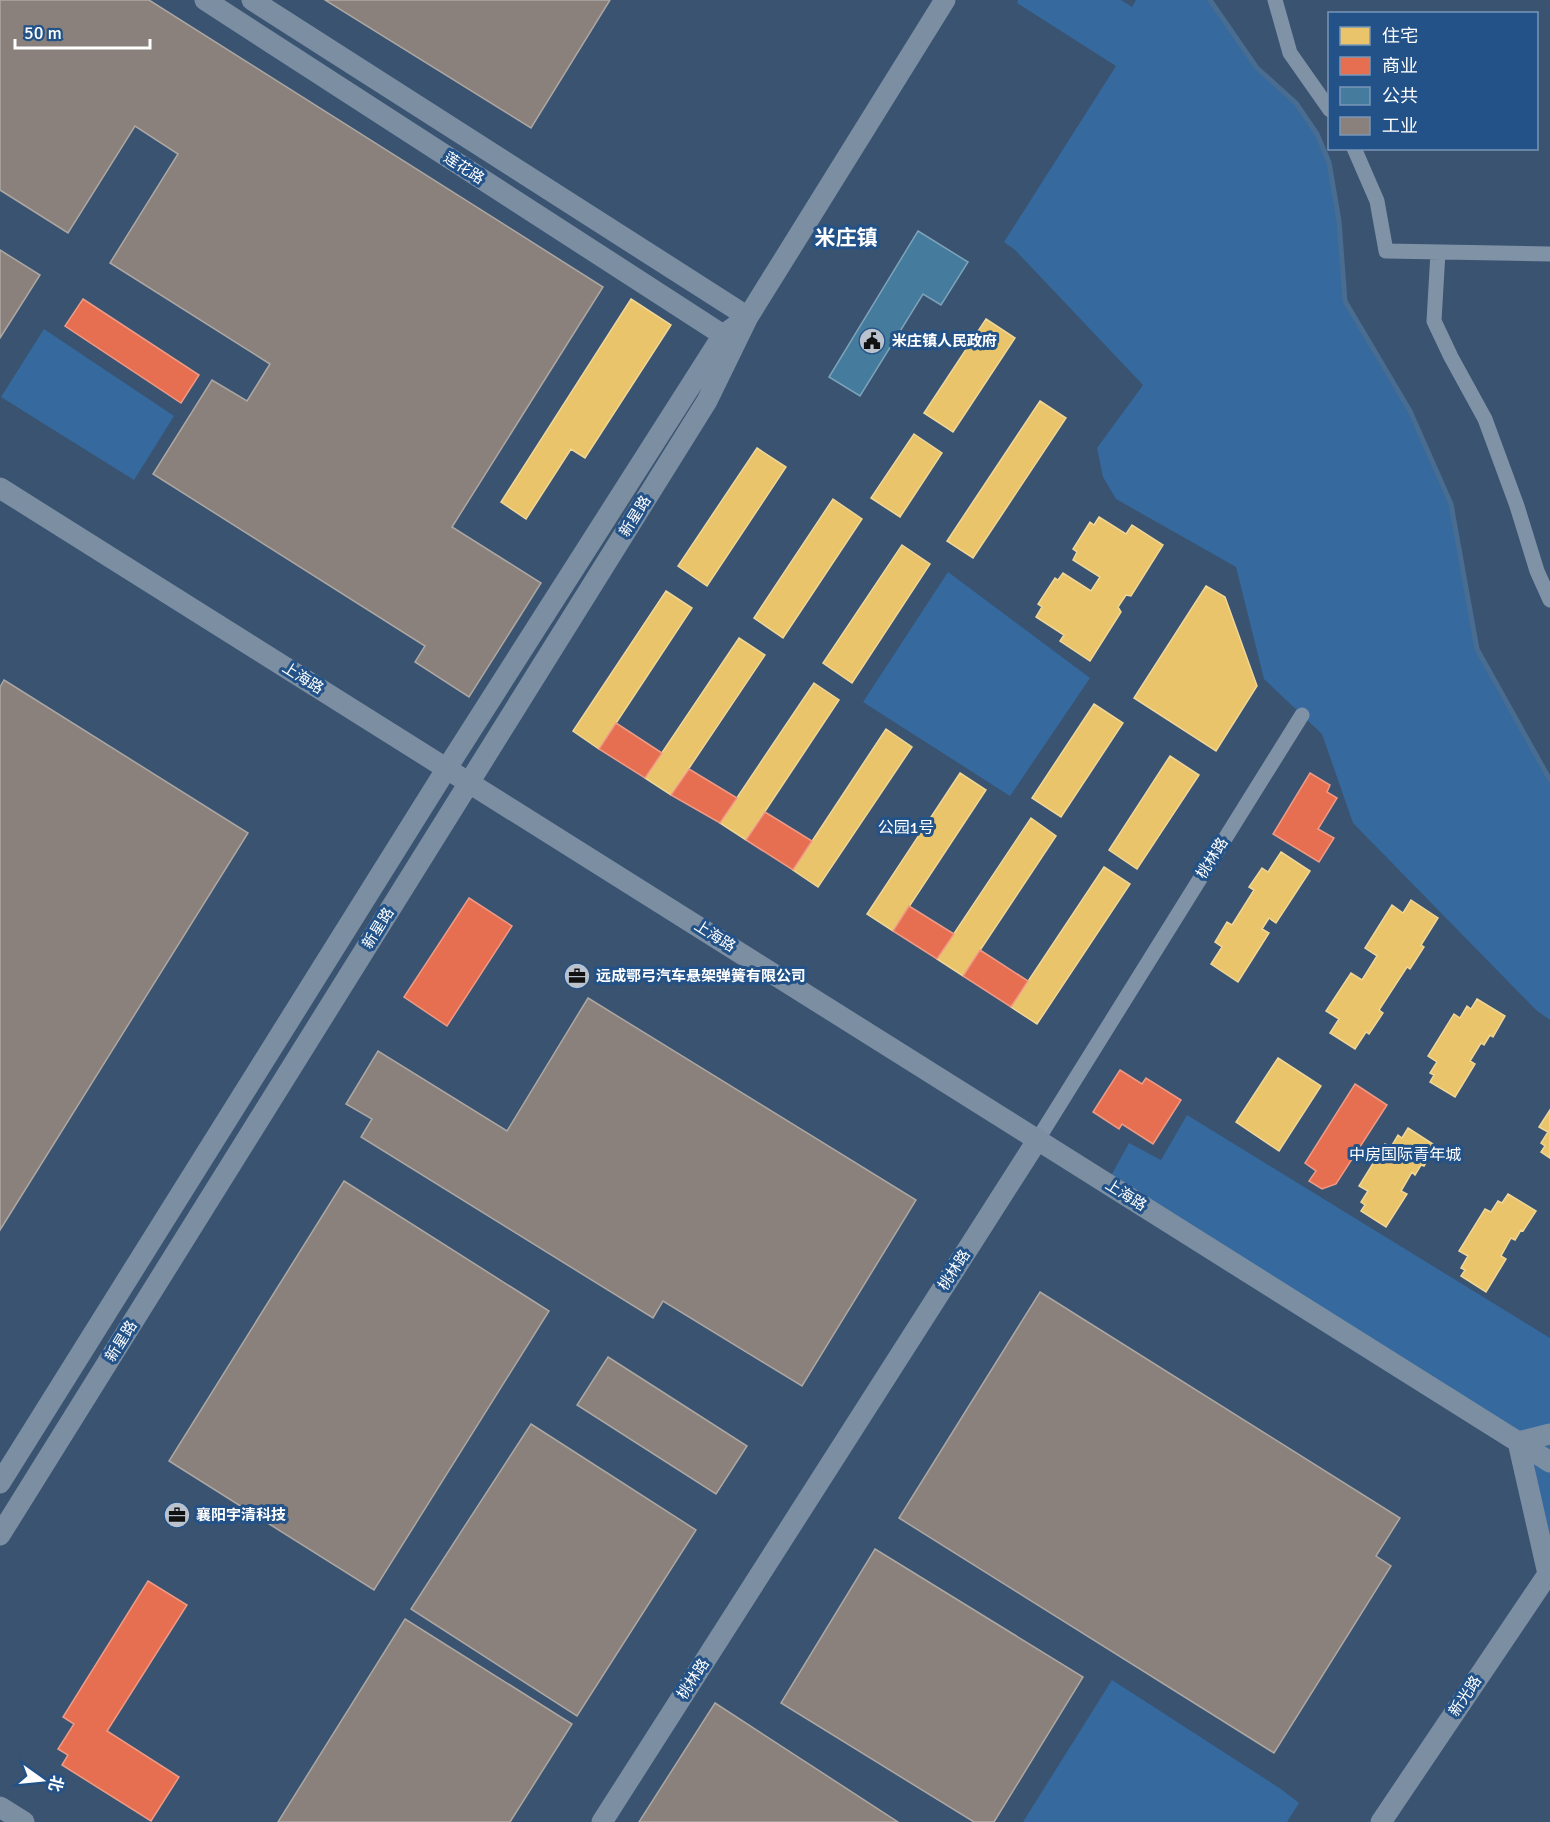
<svg xmlns="http://www.w3.org/2000/svg" width="1550" height="1822" viewBox="0 0 1550 1822" font-family="Signika,'Noto Sans SC',sans-serif">
<style>
.green{fill:#36699e}
.homes{fill:#e9c46a;stroke:#f0d697;stroke-width:1.5}
.shops{fill:#e76f51;stroke:#ee9a85;stroke-width:1.5}
.public{fill:#457b9d;stroke:#7da3ba;stroke-width:1.5}
.industry{fill:#8a817c;stroke:#ada7a3;stroke-width:1.5}
.lines{fill:none;stroke-linecap:round;stroke-linejoin:round}
.stream{stroke:#496c91;stroke-width:5}
.street{stroke:#8092a6;stroke-width:15}
.secondary{stroke:#7b8ea2;stroke-width:21}
.labels{text-anchor:middle;dominant-baseline:central;stroke-width:6;stroke-linejoin:round;paint-order:stroke}
.street-label{font-size:15px;fill:#fff;stroke:#225288}
.poi-label{font-size:15px;font-weight:bold;fill:#fff;stroke:#225288;text-anchor:start}
.neighbourhood-label{font-size:16px;fill:#fff;stroke:#225288}
.district-label{font-size:21px;font-weight:bold;fill:#fff;stroke:#225288}
</style>
<rect width="100%" height="100%" fill="#395371"/>
<path class="green" d="M 1018,0 L 1121,0 L 1132,7 L 1136,0 L 1210,0 L 1257,68 L 1296,103 L 1317,134 L 1329,162 L 1339,221 L 1345,301 L 1410,411 L 1451,504 L 1477,649 L 1550,780 L 1550,1020 L 1536,1010 L 1353,823 L 1322,734 L 1264,679 L 1236,567 L 1116,499 L 1103,477 L 1097,448 L 1143,385 L 1015,250 L 1004,242 L 1116,66 L 1017,3 Z
M 44,329 L 174,416 L 134,480 L 1,397 Z
M 948,572 L 1090,678 L 1010,796 L 863,702 Z
M 1187,1115 L 1550,1338 L 1550,1573 L 1518,1442 L 1107,1183 L 1129,1143 L 1161,1160 Z
M 1112,1680 L 1281,1789 L 1299,1803 L 1287,1822 L 1023,1822 Z"/>
<path class="homes" d="M 631,299 L 671,325 L 585,458 L 571,449 L 526,519 L 501,502 Z
M 986,319 L 1015,338 L 953,432 L 924,413 Z
M 1040,401 L 1066,418 L 973,558 L 947,541 Z
M 914,434 L 942,453 L 900,517 L 871,498 Z
M 757,448 L 786,467 L 707,586 L 678,566 Z
M 833,499 L 862,519 L 783,638 L 754,618 Z
M 1099,517 L 1126,534 L 1132,525 L 1163,545 L 1131,596 L 1126,595 L 1118,607 L 1121,612 L 1090,661 L 1060,641 L 1064,635 L 1036,617 L 1042,607 L 1038,604 L 1055,578 L 1058,580 L 1063,573 L 1091,591 L 1100,577 L 1073,560 L 1077,552 L 1073,549 L 1090,522 L 1094,525 Z
M 902,545 L 930,564 L 852,683 L 823,663 Z
M 1206,586 L 1225,597 L 1257,686 L 1216,751 L 1134,698 Z
M 666,591 L 692,608 L 599,749 L 573,731 Z
M 739,638 L 765,655 L 671,795 L 645,778 Z
M 814,683 L 839,700 L 746,840 L 720,823 Z
M 1094,704 L 1123,723 L 1061,817 L 1032,798 Z
M 886,729 L 912,747 L 818,887 L 793,870 Z
M 1170,756 L 1199,775 L 1137,869 L 1109,850 Z
M 960,773 L 986,790 L 893,931 L 867,914 Z
M 1031,818 L 1056,836 L 963,976 L 937,959 Z
M 1281,852 L 1310,871 L 1276,923 L 1269,918 L 1262,929 L 1269,933 L 1238,982 L 1211,964 L 1222,947 L 1215,942 L 1227,922 L 1232,925 L 1254,890 L 1249,887 L 1262,868 L 1268,872 Z
M 1104,867 L 1130,884 L 1037,1024 L 1011,1007 Z
M 1411,900 L 1438,918 L 1421,945 L 1424,947 L 1410,969 L 1407,967 L 1379,1010 L 1383,1013 L 1369,1034 L 1366,1032 L 1355,1049 L 1330,1033 L 1339,1019 L 1326,1011 L 1351,973 L 1362,980 L 1377,956 L 1365,948 L 1392,905 L 1403,913 Z
M 1477,999 L 1505,1016 L 1493,1037 L 1490,1035 L 1484,1045 L 1481,1043 L 1470,1061 L 1475,1064 L 1455,1097 L 1430,1082 L 1434,1075 L 1430,1073 L 1437,1062 L 1428,1056 L 1454,1014 L 1460,1018 L 1467,1006 L 1471,1009 Z
M 1278,1058 L 1321,1086 L 1279,1151 L 1236,1122 Z
M 1550,1110 L 1550,1158 L 1541,1152 L 1545,1146 L 1541,1143 L 1548,1132 L 1539,1127 Z
M 1408,1128 L 1436,1146 L 1424,1166 L 1421,1165 L 1415,1175 L 1412,1172 L 1401,1191 L 1407,1194 L 1386,1227 L 1361,1211 L 1365,1205 L 1361,1202 L 1368,1191 L 1359,1186 L 1385,1144 L 1391,1147 L 1398,1135 L 1402,1138 Z
M 1508,1194 L 1536,1211 L 1523,1231 L 1521,1230 L 1515,1240 L 1511,1238 L 1501,1256 L 1506,1259 L 1486,1292 L 1461,1276 L 1465,1270 L 1461,1268 L 1468,1256 L 1459,1251 L 1485,1209 L 1491,1212 L 1498,1201 L 1502,1203 Z"/>
<path class="shops" d="M 83,299 L 199,375 L 181,403 L 65,326 Z
M 616,723 L 662,753 L 645,778 L 599,749 Z
M 689,769 L 737,798 L 720,823 L 671,795 Z
M 1310,773 L 1330,785 L 1327,792 L 1337,798 L 1318,829 L 1334,838 L 1319,862 L 1273,834 Z
M 765,812 L 812,841 L 793,870 L 746,840 Z
M 469,898 L 512,926 L 447,1026 L 404,997 Z
M 909,906 L 954,934 L 937,959 L 893,931 Z
M 980,950 L 1028,981 L 1011,1007 L 963,976 Z
M 1120,1070 L 1142,1084 L 1146,1078 L 1181,1100 L 1153,1144 L 1122,1124 L 1119,1129 L 1093,1112 Z
M 1355,1084 L 1387,1105 L 1336,1184 L 1322,1189 L 1309,1181 L 1316,1171 L 1305,1163 Z
M 148,1581 L 187,1605 L 107,1731 L 179,1777 L 151,1821 L 62,1765 L 68,1755 L 58,1749 L 74,1724 L 63,1717 Z"/>
<path class="public" d="M 918,231 L 968,262 L 941,305 L 923,294 L 860,396 L 829,377 Z"/>
<path class="industry" d="M 0,0 L 149,0 L 603,287 L 452,527 L 541,583 L 469,697 L 415,662 L 425,646 L 153,474 L 212,380 L 247,401 L 270,364 L 110,263 L 178,154 L 135,126 L 68,233 L 0,190 Z
M 325,0 L 610,0 L 531,128 Z
M 0,250 L 40,275 L 0,338 Z
M 4,680 L 248,833 L 0,1230 L 0,687 Z
M 588,998 L 916,1200 L 802,1386 L 663,1301 L 653,1318 L 361,1137 L 372,1119 L 346,1104 L 378,1051 L 507,1131 Z
M 344,1181 L 549,1311 L 374,1590 L 169,1461 Z
M 1040,1292 L 1400,1518 L 1376,1556 L 1391,1566 L 1274,1753 L 899,1518 Z
M 608,1357 L 747,1446 L 716,1494 L 577,1405 Z
M 531,1424 L 696,1530 L 577,1716 L 411,1609 Z
M 875,1549 L 1083,1677 L 994,1822 L 974,1822 L 781,1703 Z
M 405,1619 L 572,1724 L 510,1822 L 278,1822 Z
M 715,1703 L 898,1822 L 639,1822 Z"/>
<g class="lines">
<path class="stream" d="M 1210,0 L 1257,68 L 1296,103 L 1317,134 L 1329,162 L 1339,221 L 1345,301 L 1410,411 L 1451,504 L 1477,649 L 1550,780"/>
<path class="street" d="M 1275,0 L 1290,53 L 1330,110
M 1354,148 L 1377,201 L 1386,251 L 1550,254
M 1438,252 L 1434,321 L 1451,357 L 1485,419 L 1517,506 L 1537,571 L 1550,600
M 1038,1139 L 1302,715"/>
<path class="secondary" d="M 205,0 L 723,335
M 0,488 L 1550,1462
M 1550,1434 L 1518,1442 L 1548,1574 L 1550,1573
M 0,1483 L 447,768 L 723,335 L 748,317 L 945,0
M 0,1535 L 707,401 L 748,317 L 252,0
M 0,1807 L 24,1822
M 602,1822 L 1038,1139
M 1381,1822 L 1550,1571"/>
</g>
<defs>
<g id="civic-disc" transform="scale(1.35)"><circle r="9.5" fill="#bac3cd" stroke="#225288"/><path d="M-.6-6.5H3V-4.5H.6V-3L4-1V1h2V6H-6V1h2V-1L-.6-3ZM-1.2 2.5V6h2.4V2.5Z" fill="#111"/></g>
<g id="office-disc" transform="scale(1.35)"><circle r="9.5" fill="#bac3cd" stroke="#225288"/><path d="M-6-3h4V-5.5h4V-3h4V5H-6ZM-1-4.5V-3h2v-1.5ZM-6 0V1H6V0Z" fill="#111"/></g>
</defs>
<g fill-rule="evenodd">
<use href="#civic-disc" x="872" y="341"/>
<use href="#office-disc" x="577" y="976"/>
<use href="#office-disc" x="177" y="1515"/>
</g>
<g class="labels">
<g class="street-label">
<text transform="translate(464 168) rotate(33)">莲花路</text>
<text transform="translate(635 516) rotate(-58)">新星路</text>
<text transform="translate(303 678) rotate(32)">上海路</text>
<text transform="translate(1212 858) rotate(-58)">桃林路</text>
<text transform="translate(378 928) rotate(-58)">新星路</text>
<text transform="translate(715 936) rotate(32)">上海路</text>
<text transform="translate(1126 1195) rotate(32)">上海路</text>
<text transform="translate(954 1270) rotate(-57)">桃林路</text>
<text transform="translate(121 1341) rotate(-58)">新星路</text>
<text transform="translate(693 1679) rotate(-57)">桃林路</text>
<text transform="translate(1465 1696) rotate(-56)">新光路</text>
</g>
<g class="poi-label">
<text x="892" y="341">米庄镇人民政府</text>
<text x="596" y="976">远成鄂弓汽车悬架弹簧有限公司</text>
<text x="196" y="1515">襄阳宇清科技</text>
</g>
<g class="neighbourhood-label">
<text x="906" y="828">公园1号</text>
<text x="1405" y="1155">中房国际青年城</text>
</g>
<g class="district-label">
<text x="846" y="238">米庄镇</text>
</g>
</g>
<rect x="1328" y="12" width="210" height="138" fill="#225288" stroke="#7a97b8" stroke-width="1.5"/>
<rect x="1340" y="27" width="30" height="18" fill="#e9c46a" stroke="#7a97b8" stroke-width="1.5"/>
<text x="1382" y="42" font-size="18" fill="#ffffff">住宅</text>
<rect x="1340" y="57" width="30" height="18" fill="#e76f51" stroke="#7a97b8" stroke-width="1.5"/>
<text x="1382" y="72" font-size="18" fill="#ffffff">商业</text>
<rect x="1340" y="87" width="30" height="18" fill="#457b9d" stroke="#7a97b8" stroke-width="1.5"/>
<text x="1382" y="102" font-size="18" fill="#ffffff">公共</text>
<rect x="1340" y="117" width="30" height="18" fill="#8a817c" stroke="#7a97b8" stroke-width="1.5"/>
<text x="1382" y="132" font-size="18" fill="#ffffff">工业</text>
<g transform="translate(42 1780) rotate(105)" stroke="#225288" stroke-width="4.5" paint-order="stroke">
<path d="M0-4.5L10 22L0 15L-10 22Z" fill="#ffffff"/>
<text y="-9" font-size="16" font-weight="bold" text-anchor="middle" fill="#ffffff">北</text>
</g>
<path d="M15 39v9h135v-9" fill="none" stroke="#ffffff" stroke-width="3"/>
<text x="24" y="39" font-size="18" fill="#ffffff" stroke="#225288" stroke-width="4.5" paint-order="stroke">50 m</text>
</svg>
